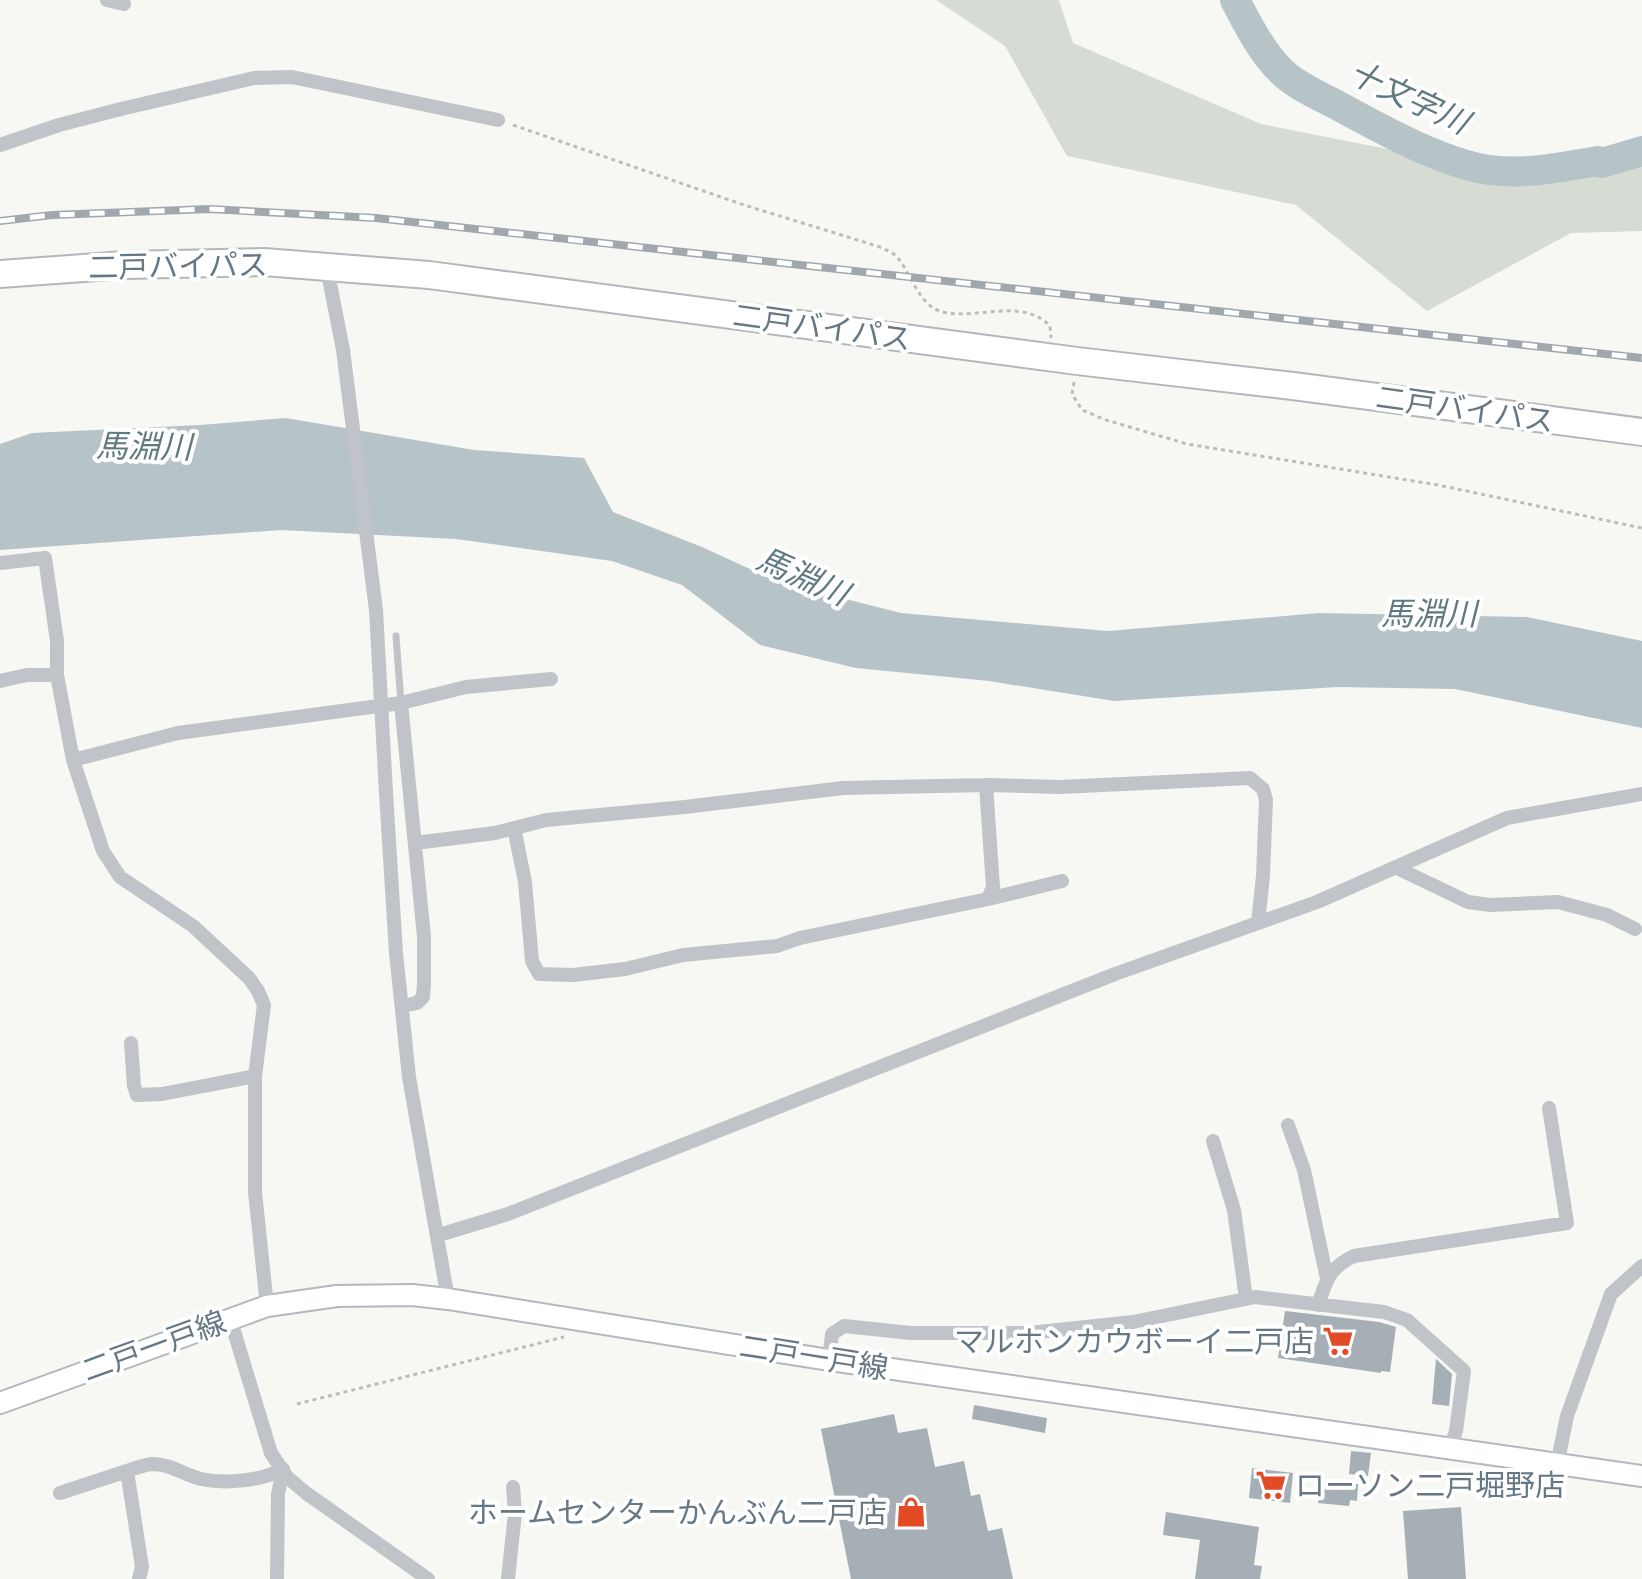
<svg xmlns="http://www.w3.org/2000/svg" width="1642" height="1579" viewBox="0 0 1642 1579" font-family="Cabin,'Noto Sans JP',sans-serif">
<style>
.green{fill:#d6dcd3}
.water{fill:#b7c4c7}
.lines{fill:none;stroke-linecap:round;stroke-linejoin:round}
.river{stroke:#b7c4c7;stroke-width:30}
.building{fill:#a6afb5}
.secondary-casing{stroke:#b2b8bc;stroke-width:24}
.highway-casing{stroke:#b3b7ba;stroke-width:30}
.path{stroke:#babdbf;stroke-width:3;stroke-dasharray:4 4;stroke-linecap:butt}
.lane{stroke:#c0c4c8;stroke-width:7}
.street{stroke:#c0c4c8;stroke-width:14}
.secondary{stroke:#fff;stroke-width:20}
.highway{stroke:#fff;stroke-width:26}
.rail-casing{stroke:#a1a8ad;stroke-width:8}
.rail{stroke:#fff;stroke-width:5;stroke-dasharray:15;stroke-linecap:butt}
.street-bridge{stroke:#c0c4c8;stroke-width:14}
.labels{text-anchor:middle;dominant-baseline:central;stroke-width:8;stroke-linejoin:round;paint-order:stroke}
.street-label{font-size:30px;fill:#667885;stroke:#fff}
.poi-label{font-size:30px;fill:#667885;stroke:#fff;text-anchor:end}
.water-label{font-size:32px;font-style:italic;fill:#617a81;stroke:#fff}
</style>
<rect width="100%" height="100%" fill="#f7f7f3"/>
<path class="green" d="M 936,0 L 1059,0 L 1073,43 L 1261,124 L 1473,166 L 1642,141 L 1642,231 L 1571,233 L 1427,311 L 1296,205 L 1067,156 L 1005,46 Z"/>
<path class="water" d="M 286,418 L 474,450 L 584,458 L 613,512 L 702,547 L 778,582 L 901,613 L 1108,631 L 1319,613 L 1527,617 L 1642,641 L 1642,728 L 1455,689 L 1337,687 L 1114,701 L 989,681 L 856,668 L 760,645 L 682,585 L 612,561 L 456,539 L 281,530 L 0,550 L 0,444 L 32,433 L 200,425 Z"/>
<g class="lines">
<path class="river" d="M 1235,0 C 1248,25 1261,51 1281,71 C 1295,85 1316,94 1333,103 C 1377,127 1439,162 1489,170 C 1525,175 1562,167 1598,161 L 1602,163 L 1642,151"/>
</g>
<path class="building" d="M 1285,1311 L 1379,1322 L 1396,1327 L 1390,1372 L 1381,1371 L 1381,1373 L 1278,1358 Z
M 1436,1359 L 1452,1374 L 1449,1406 L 1432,1404 Z
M 974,1405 L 1047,1418 L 1045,1433 L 972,1419 Z
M 894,1414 L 898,1433 L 927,1428 L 935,1467 L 964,1461 L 971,1496 L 980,1494 L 988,1531 L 1002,1528 L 1013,1579 L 851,1579 L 821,1429 Z
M 1351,1451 L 1371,1453 L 1368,1476 L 1349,1474 Z
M 1252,1468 L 1293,1473 L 1290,1503 L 1249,1498 Z
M 1320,1480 L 1358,1484 L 1357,1501 L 1350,1500 L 1349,1506 L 1318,1503 Z
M 1461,1507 L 1466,1579 L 1408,1579 L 1403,1511 Z
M 1166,1512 L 1259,1527 L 1254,1565 L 1262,1566 L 1260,1579 L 1195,1579 L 1200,1540 L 1163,1535 Z"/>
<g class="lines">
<g class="secondary-casing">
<path id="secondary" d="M 0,1403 L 267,1306 L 337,1296 L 412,1295 L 448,1299 L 829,1360 L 1642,1476"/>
</g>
<g class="highway-casing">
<path id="highway" d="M 0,274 L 125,265 L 264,262 L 429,275 L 1077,361 L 1293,386 L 1642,432"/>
</g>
<path class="path" d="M 513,125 L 741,204 L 880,247 C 886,250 892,252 896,256 C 912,273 918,306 943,312 C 977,320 1022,297 1050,326 L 1051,338
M 1074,382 L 1072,394 L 1082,410 L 1106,420 L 1187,444 L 1438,485 L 1642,528
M 297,1404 L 564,1337"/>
<path class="lane" d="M 396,636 L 401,703"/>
<path class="street" d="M 107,0 L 124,4
M 0,145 L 59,125 L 121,109 L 254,78 L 292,77 L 498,120
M 327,268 L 343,350
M 0,563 L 45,558 L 57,641 L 57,675
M 0,681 L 27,675 L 57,675 L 73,760 L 103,851 L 120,877 L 193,926 L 249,978 L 258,991 L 264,1005 L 255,1076 L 255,1192 L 267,1306
M 401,703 L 466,687 L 551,679
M 73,760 L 178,733 L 401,703 L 424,937 L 424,984 L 423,997 L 417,1003 L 402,1006
M 386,793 L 396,953 L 409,1077 L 448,1299
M 514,828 L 525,882 L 532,961 L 539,974 L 573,975 L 625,969 L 683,955 L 777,946 L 800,938 L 988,899 L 993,887 L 986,785
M 415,843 L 495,833 L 546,820 L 685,807 L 843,788 L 986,785 L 1060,787 L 1250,778 L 1263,789 L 1266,800 L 1263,876 L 1258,923
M 1395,867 L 1468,902 L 1490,905 L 1558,902 L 1607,915 L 1635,929
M 988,899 L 1062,881
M 131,1043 L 134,1086 L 137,1095 L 162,1094 L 255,1076
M 1288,1125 L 1304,1170 L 1327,1279
M 1213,1141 L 1234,1210 L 1246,1299
M 439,1235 L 508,1214 L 1115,974 L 1317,902 L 1507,818 L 1642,794
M 1318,1305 C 1327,1279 1329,1268 1354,1256 L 1567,1223 L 1549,1108
M 230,1318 L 271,1453 L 287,1477 L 306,1493 L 428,1579
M 829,1360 L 832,1334 L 844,1326 L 911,1333 L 1029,1333 L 1133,1322 L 1255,1297 L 1384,1312 L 1407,1320 L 1464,1371 L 1456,1431 L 1450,1448
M 1557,1465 L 1567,1416 L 1611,1294 L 1642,1266
M 60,1493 L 127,1471
M 139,1579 L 142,1567 L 127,1471 C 135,1468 144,1465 152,1464 C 171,1464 184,1475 201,1479 C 225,1484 262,1481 283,1469
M 277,1579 L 278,1494 L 283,1469
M 508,1579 L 515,1513 L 513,1487"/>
<use href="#secondary" class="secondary"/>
<use href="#highway" class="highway"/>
<g class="rail-casing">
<path id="rail" d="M 0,221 L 52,215 L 209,209 L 376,218 L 1642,358"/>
</g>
<use href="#rail" class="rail"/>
<path class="street-bridge" d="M 343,350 L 376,610 L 386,793"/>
</g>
<defs>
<g id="supermarket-bare" transform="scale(2.4)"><path d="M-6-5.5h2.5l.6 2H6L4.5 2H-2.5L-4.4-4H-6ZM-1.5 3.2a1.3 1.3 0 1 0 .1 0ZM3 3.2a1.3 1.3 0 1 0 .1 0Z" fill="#e34b27" stroke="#fff" stroke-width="2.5" paint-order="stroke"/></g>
<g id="shop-bare" transform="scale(2.4)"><path d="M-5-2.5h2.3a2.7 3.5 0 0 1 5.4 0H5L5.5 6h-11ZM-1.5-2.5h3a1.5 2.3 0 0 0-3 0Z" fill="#e34b27" stroke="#fff" stroke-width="2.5" paint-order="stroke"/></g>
</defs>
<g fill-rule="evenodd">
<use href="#supermarket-bare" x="1338" y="1341"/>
<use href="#supermarket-bare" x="1271" y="1485"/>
<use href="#shop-bare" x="911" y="1512"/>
</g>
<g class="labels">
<g class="street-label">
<text transform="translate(178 266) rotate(-1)">二戸バイパス</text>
<text transform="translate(822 327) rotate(8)">二戸バイパス</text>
<text transform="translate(1465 409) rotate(8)">二戸バイパス</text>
<text transform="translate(154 1346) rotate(-20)">二戸一戸線</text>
<text transform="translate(814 1357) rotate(9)">二戸一戸線</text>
</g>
<g class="poi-label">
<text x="1314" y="1341">マルホンカウボーイ二戸店</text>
<text x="1295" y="1485" text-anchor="start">ローソン二戸堀野店</text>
<text x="887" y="1512">ホームセンターかんぶん二戸店</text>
</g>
<g class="water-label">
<text transform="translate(1409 97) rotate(25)">十文字川</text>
<text transform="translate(144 446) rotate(1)">馬淵川</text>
<text transform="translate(803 576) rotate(24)">馬淵川</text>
<text x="1429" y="613">馬淵川</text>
</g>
</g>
</svg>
